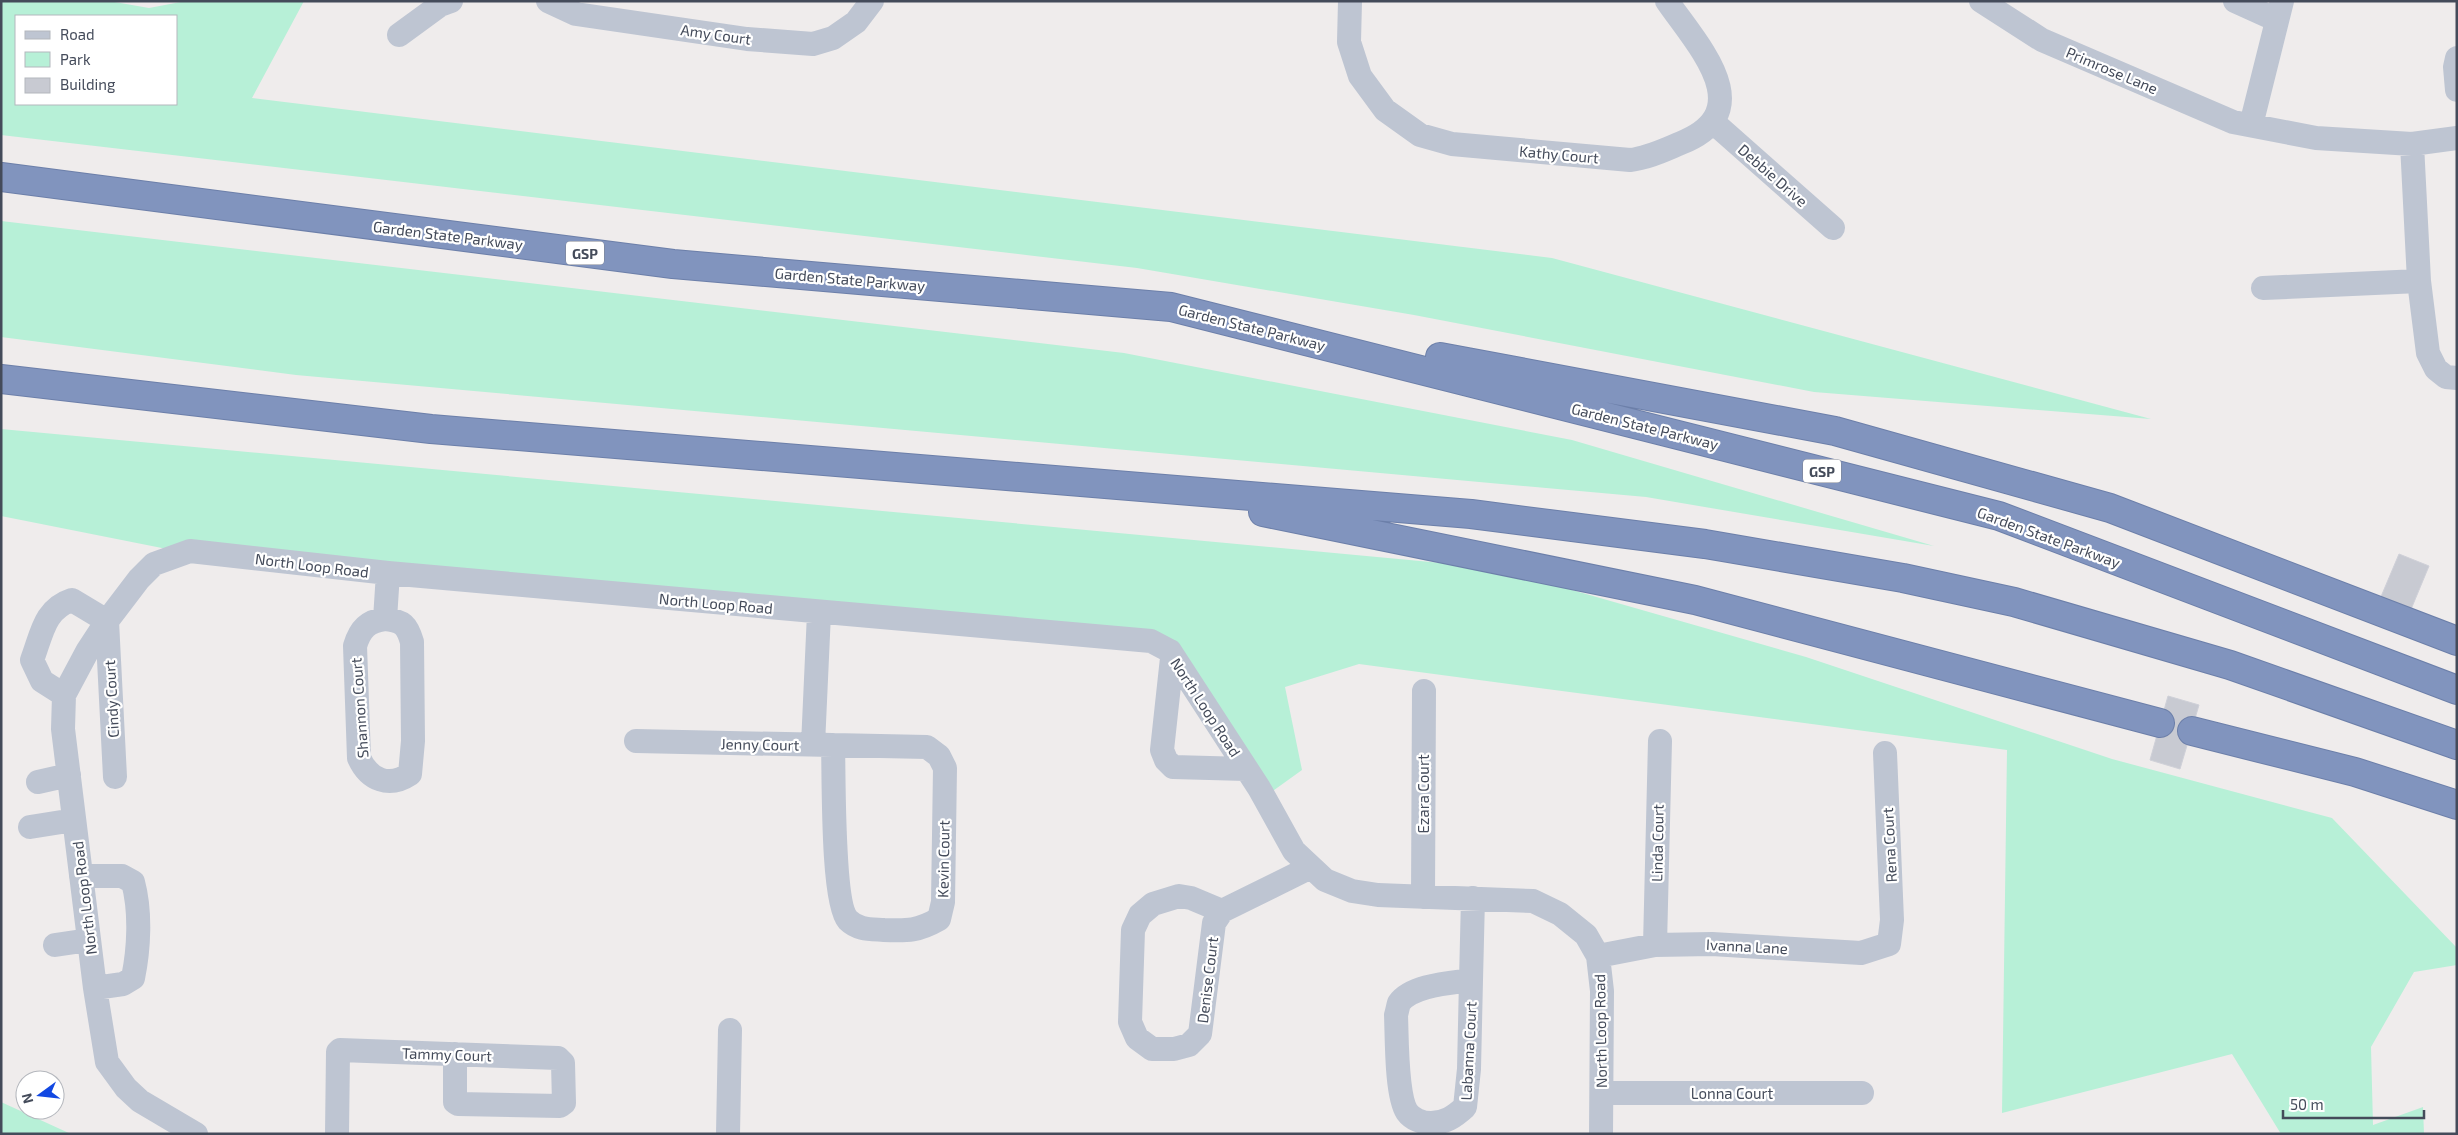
<svg xmlns="http://www.w3.org/2000/svg" width="2458" height="1135" viewBox="0 0 2458 1135" font-family="'Exo 2',sans-serif">
<style>
.green{fill:#b7f0d7;fill-rule:evenodd}
.building{fill:#c8cad2;stroke:#cfd0d8}
.lines{fill:none;stroke-linecap:round;stroke-linejoin:round}
.highway-casing{stroke:#6c7fa9;stroke-width:30}
.minor{stroke:#bec5d2;stroke-width:24}
.highway{stroke:#8194be;stroke-width:28}
.labels{text-anchor:middle;dominant-baseline:central;stroke-width:4.5;stroke-linejoin:round;paint-order:stroke}
.shield{fill:#fff;stroke:#7c818c;stroke-width:1}
.shield-label{font-size:14px;font-weight:bold;fill:#444b5a}
.street-label{font-size:15px;fill:#444b5a;stroke:#fff}
</style>
<rect width="100%" height="100%" fill="#efecec"/>
<path class="green" d="M 1,1 L 109,1 L 149,8 L 186,1 L 304,1 L 252,98 L 1552,258 L 2151,419 L 1814,392 L 1414,315 L 1137,268 L 1,135 ZM 16,16 L 176,16 L 176,104 L 16,104 Z
M 1,221 L 1124,353 L 1572,440 L 1934,546 L 1646,497 L 296,375 L 1,337 Z
M 1,429 L 1495,568 L 1806,657 L 2112,759 L 2332,818 L 2457,948 L 2457,965 L 2414,972 L 2371,1047 L 2373,1125 L 2423,1107 L 2424,1134 L 2281,1134 L 2232,1054 L 2002,1113 L 2007,750 L 1359,664 L 1285,687 L 1302,770 L 1266,796 L 1160,643 L 177,551 L 1,516 Z
M 1,1102 L 71,1134 L 1,1134 Z"/>
<path class="building" d="M 2399,554 L 2429,566 L 2402,631 L 2372,618 Z
M 2168,696 L 2199,705 L 2180,769 L 2150,760 Z"/>
<g class="lines">
<g class="highway-casing">
<path id="highway" d="M 1,177 L 673,264 L 1171,307 L 1999,516 L 2457,690
M 1440,357 L 1835,431 L 2110,508 L 2457,641
M 1,379 L 431,429 L 1471,514 L 1705,544 L 1903,578 L 2014,602 L 2230,665 L 2457,745
M 1263,512 L 1695,600 L 2160,723
M 2192,731 L 2355,772 L 2457,805"/>
</g>
<path class="minor" d="M 548,1 L 576,14 L 747,39 L 813,44 L 833,38 L 856,22 L 872,1
M 1350,1 L 1349,42 L 1360,76 L 1385,110 L 1420,135 L 1452,144 L 1630,160 C 1648,158 1664,150 1681,143 C 1761,111 1698,46 1667,1
M 1981,1 L 2042,40 L 2233,122 L 2316,138 L 2412,144 L 2457,138
M 2235,1 L 2277,20
M 399,35 L 440,5 L 451,1
M 2457,58 L 2455,67 L 2457,90
M 1713,122 L 1833,228
M 2251,125 L 2282,1
M 2412,144 L 2419,281 L 2428,353 L 2436,369 L 2446,377 L 2457,378
M 2263,288 L 2419,281
M 385,619 C 403,621 407,625 412,642 L 413,741 L 410,774 C 389,788 369,780 359,758 L 355,646 C 360,629 368,621 385,619 Z
M 385,619 L 388,573
M 1170,651 L 1172,658 L 1162,750 L 1166,760 L 1173,767 L 1246,769
M 64,695 L 42,681 L 32,660 C 42,634 44,609 72,600 L 107,621 L 115,777
M 636,741 L 927,747 L 939,756 L 945,768 L 943,902 L 939,919 C 918,931 908,931 884,930 C 871,929 858,930 848,920 C 832,903 834,774 833,745
M 813,745 L 819,613
M 38,782 L 69,775
M 30,827 L 74,820
M 81,876 L 122,876 L 133,882 C 141,912 139,949 133,978 L 123,984 L 95,988
M 1179,896 L 1191,898 L 1222,911 L 1214,923 L 1200,1034 L 1189,1045 L 1174,1049 L 1152,1049 L 1137,1038 L 1130,1022 L 1133,930 L 1140,915 L 1153,904 Z
M 1423,897 L 1424,691
M 1222,911 L 1311,867
M 55,945 L 89,940
M 1655,945 L 1660,741
M 1598,956 L 1655,945 L 1712,944 L 1861,953 L 1889,944 L 1892,920 L 1885,753
M 1471,980 L 1469,1069 L 1465,1107 C 1454,1117 1445,1123 1431,1123 C 1422,1123 1412,1119 1407,1112 C 1396,1095 1397,1037 1396,1015 C 1397,1012 1398,1006 1399,1003 C 1412,985 1451,983 1471,980 Z
M 1471,980 L 1473,898
M 1602,1093 L 1862,1093
M 196,1134 L 140,1101 L 126,1088 L 107,1062 L 95,988 L 63,729 L 64,695 L 88,650 L 107,621 L 139,579 L 154,564 L 190,551 L 388,573 L 1151,641 L 1170,651 L 1259,788 L 1294,851 L 1325,880 L 1352,891 L 1378,895 L 1533,901 L 1560,914 L 1586,935 L 1598,956 L 1602,991 L 1601,1134
M 337,1134 L 338,1052 L 340,1050 L 558,1058 L 563,1063 L 564,1103 L 560,1106 L 458,1104 L 455,1102 L 455,1054
M 728,1134 L 730,1030"/>
<use href="#highway" class="highway"/>
</g>
<g class="labels">
<g class="shield">
<rect x="566" y="241.5" width="38" height="23" rx="4"/>
<rect x="1803" y="459.5" width="38" height="23" rx="4"/>
</g>
<g class="shield-label">
<text x="585" y="253">GSP</text>
<text x="1822" y="471">GSP</text>
</g>
<g class="street-label">
<text transform="translate(716 34) rotate(8)">Amy Court</text>
<text transform="translate(2112 70) rotate(23)">Primrose Lane</text>
<text transform="translate(1559 154) rotate(5)">Kathy Court</text>
<text transform="translate(1773 175) rotate(41)">Debbie Drive</text>
<text transform="translate(448 235) rotate(7)">Garden State Parkway</text>
<text transform="translate(850 279) rotate(5)">Garden State Parkway</text>
<text transform="translate(1252 327) rotate(14)">Garden State Parkway</text>
<text transform="translate(1645 426) rotate(14)">Garden State Parkway</text>
<text transform="translate(2049 537) rotate(20)">Garden State Parkway</text>
<text transform="translate(312 565) rotate(7)">North Loop Road</text>
<text transform="translate(716 603) rotate(5)">North Loop Road</text>
<text transform="translate(111 699) rotate(-93)">Cindy Court</text>
<text transform="translate(1206 707) rotate(57)">North Loop Road</text>
<text transform="translate(359 708) rotate(-94)">Shannon Court</text>
<text transform="translate(760 744) rotate(1)">Jenny Court</text>
<text transform="translate(1423 794) rotate(-90)">Ezara Court</text>
<text transform="translate(1657 843) rotate(-89)">Linda Court</text>
<text transform="translate(1889 845) rotate(-93)">Rena Court</text>
<text transform="translate(943 859) rotate(-89)">Kevin Court</text>
<text transform="translate(84 898) rotate(-97)">North Loop Road</text>
<text transform="translate(1747 946) rotate(3)">Ivanna Lane</text>
<text transform="translate(1207 980) rotate(-83)">Denise Court</text>
<text transform="translate(1600 1031) rotate(-91)">North Loop Road</text>
<text transform="translate(1468 1051) rotate(-87)">Labanna Court</text>
<text transform="translate(447 1054) rotate(2)">Tammy Court</text>
<text x="1732" y="1093">Lonna Court</text>
</g>
</g>
<rect width="2458" height="1135" fill="none" stroke="#444b5a" stroke-width="5"/>
<rect x="15" y="15" width="162" height="90" fill="#ffffff" stroke="#b4b7bd"/>
<rect x="25" y="31" width="25" height="8" fill="#bec5d2" stroke="#b4b7bd"/>
<text x="60" y="40" font-size="15" fill="#444b5a">Road</text>
<rect x="25" y="52" width="25" height="15" fill="#b7f0d7" stroke="#b4b7bd"/>
<text x="60" y="65" font-size="15" fill="#444b5a">Park</text>
<rect x="25" y="78" width="25" height="15" fill="#c8cad2" stroke="#b4b7bd"/>
<text x="60" y="90" font-size="15" fill="#444b5a">Building</text>
<g transform="translate(40 1095) rotate(255)"><circle r="24" fill="#ffffff" stroke="#b4b7bd"/>
<path d="M0-4L9 19L0 12L-9 19Z" fill="#1248e2"/>
<text y="-8" font-size="14" font-weight="bold" text-anchor="middle" fill="#444b5a">N</text>
</g>
<path d="M2283 1110v8h141v-8" fill="none" stroke="#444b5a" stroke-width="2.5"/>
<text x="2290" y="1110" font-size="15" fill="#444b5a" stroke="#ffffff" stroke-width="4" paint-order="stroke">50 m</text>
</svg>
